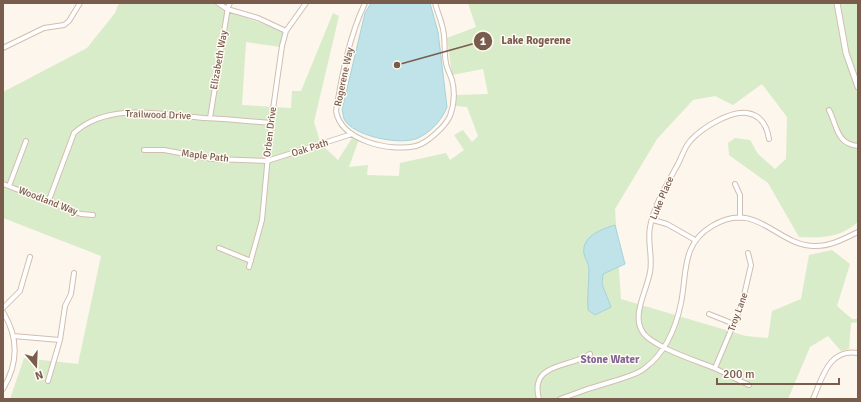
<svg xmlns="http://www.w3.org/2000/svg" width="861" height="402" viewBox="0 0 861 402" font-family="Signika,sans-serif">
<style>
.green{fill:#d8ecc9}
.water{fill:#bfe3e8;stroke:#a5d3da}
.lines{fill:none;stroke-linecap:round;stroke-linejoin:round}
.minor-casing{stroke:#d1beb0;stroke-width:6}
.tertiary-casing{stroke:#d1beb0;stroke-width:7}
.minor{stroke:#fff;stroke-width:4}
.tertiary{stroke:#fff;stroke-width:5}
.labels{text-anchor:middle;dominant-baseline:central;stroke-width:3;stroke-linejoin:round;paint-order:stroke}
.street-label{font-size:10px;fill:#7a5c4d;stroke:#fffaf3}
.neighbourhood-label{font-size:11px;font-weight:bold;fill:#846695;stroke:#fffaf3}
.leader{fill:none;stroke:#7a5c4d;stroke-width:1.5}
.callout-dot{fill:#7a5c4d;stroke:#fffaf3;stroke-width:1.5}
.mark-label{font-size:12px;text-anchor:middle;font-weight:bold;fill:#fff}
.callout-label{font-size:11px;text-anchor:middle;font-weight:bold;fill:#7a5c4d;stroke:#fffaf3;stroke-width:3;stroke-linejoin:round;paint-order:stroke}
</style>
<rect width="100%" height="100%" fill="#fdf6ec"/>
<path class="green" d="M 119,3 L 213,3 L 220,8 L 283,31 L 281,47 L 246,42 L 242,105 L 291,108 L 292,91 L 301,91 L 333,13 L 339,16 L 314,122 L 321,144 L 338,160 L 354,135 L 359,139 L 349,167 L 368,165 L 367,175 L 399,176 L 400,163 L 446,153 L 450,160 L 464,150 L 454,135 L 463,130 L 472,142 L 478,136 L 467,107 L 456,106 L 455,95 L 488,94 L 483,69 L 452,75 L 447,38 L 476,27 L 468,3 L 858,3 L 858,222 C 840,238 822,238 799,237 L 768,183 L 729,155 L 728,143 L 735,138 L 750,140 L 758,154 L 775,169 L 786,159 L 787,117 L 762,84 L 733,105 L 715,96 L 693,100 L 657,139 L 615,209 L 621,299 L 746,336 L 768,338 L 772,311 L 801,299 L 809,255 L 832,250 L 850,264 L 837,306 L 852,319 L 858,319 L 858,322 L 851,323 L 849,349 L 841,351 L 828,336 L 810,347 L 788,399 L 10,399 L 24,358 L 78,364 L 101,256 L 3,218 L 3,92 L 87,48 L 115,13 Z"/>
<path class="water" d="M 371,3 L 430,3 L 438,32 L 447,107 C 442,120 431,132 418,138 C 401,146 352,136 344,119 C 343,116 343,112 342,110 L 365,13 Z
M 615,225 L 625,264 L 603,274 L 602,284 L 611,307 L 595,315 L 588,310 C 587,296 589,283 589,269 C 589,264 585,259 584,254 C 581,236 602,229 615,225 Z"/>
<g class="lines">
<g class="minor-casing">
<path id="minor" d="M 218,3 L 227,9 L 258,18 L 286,31
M 365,3 C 349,37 342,75 336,111 C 341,141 390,152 416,146 C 427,143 445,127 450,116 C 454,105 455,92 452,80 C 450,74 447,69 446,63 C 444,54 445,44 444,35 C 443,24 438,14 435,3
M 3,48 L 44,28 L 64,25 L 69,21 L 80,3
M 829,110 C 837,125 836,144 858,146
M 210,118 L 228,7 L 230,3
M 144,150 L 164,150 L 212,159 L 267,161 L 352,134
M 3,184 L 81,214 L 93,215
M 735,184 L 740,195 L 740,218
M 9,186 L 26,141
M 49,200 L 74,133 C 108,102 162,114 204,118 C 226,119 249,121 271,123
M 653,220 L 667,224 L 695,240
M 219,248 L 251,261
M 249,267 L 262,220 L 271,123 L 282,46 L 286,31 L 306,3
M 3,308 L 20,291 L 30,257
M 3,312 C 19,338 18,364 3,389
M 709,314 L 734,324
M 13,336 L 60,340
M 715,368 L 742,304 L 751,265 L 748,253
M 48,381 L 60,340 L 65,306 L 71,294 L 74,273
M 749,385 C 737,380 726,373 714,368 C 697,361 650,346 642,331 C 632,314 647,290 650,272 C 653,257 647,242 650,227 C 654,205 667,184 678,164 C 682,156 685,146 691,140 C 702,128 731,110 747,113 C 761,115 767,126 769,139
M 539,399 C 529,362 570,368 590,354
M 560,399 C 578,392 596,386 614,381 C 625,377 637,375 645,368 C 665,353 676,327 681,303 C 687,274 681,244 712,226 C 756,199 775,244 813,246 C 829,247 844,239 858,232
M 813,399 C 822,378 829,348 858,353"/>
</g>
<g class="tertiary-casing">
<path id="tertiary" d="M 837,3 L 846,53 L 858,87"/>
</g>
<use href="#minor" class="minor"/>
<use href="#tertiary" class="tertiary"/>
</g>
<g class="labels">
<g class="street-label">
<text transform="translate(219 60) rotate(-80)">Elizabeth Way</text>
<text transform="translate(344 77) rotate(-78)">Rogerene Way</text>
<text transform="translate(158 115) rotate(2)">Trailwood Drive</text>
<text transform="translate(270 132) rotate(-83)">Orben Drive</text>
<text transform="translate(310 148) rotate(-18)">Oak Path</text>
<text transform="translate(205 156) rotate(7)">Maple Path</text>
<text transform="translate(662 198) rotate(-67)">Luke Place</text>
<text transform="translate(48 201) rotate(21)">Woodland Way</text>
<text transform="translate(738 312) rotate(-70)">Troy Lane</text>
</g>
<g class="neighbourhood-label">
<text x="610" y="359">Stone Water</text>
</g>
</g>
<path class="leader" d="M397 65L483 41"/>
<g class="callout-dot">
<circle cx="397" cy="65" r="4"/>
<circle cx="483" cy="41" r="10"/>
</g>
<g class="mark-label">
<text x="483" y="45">1</text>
</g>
<g class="callout-label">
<text x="536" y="44">Lake Rogerene</text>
</g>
<rect width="861" height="402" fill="none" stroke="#7a5c4d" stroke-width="8"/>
<g transform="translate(36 366) rotate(161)" stroke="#fffaf3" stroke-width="3" paint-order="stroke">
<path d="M0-3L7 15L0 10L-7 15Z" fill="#7a5c4d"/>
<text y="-6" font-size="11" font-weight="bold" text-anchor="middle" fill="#7a5c4d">N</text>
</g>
<path d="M717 378v6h122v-6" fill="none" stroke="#7a5c4d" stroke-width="2"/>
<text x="723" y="378" font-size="12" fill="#7a5c4d" stroke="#fffaf3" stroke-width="3" paint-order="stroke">200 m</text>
</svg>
